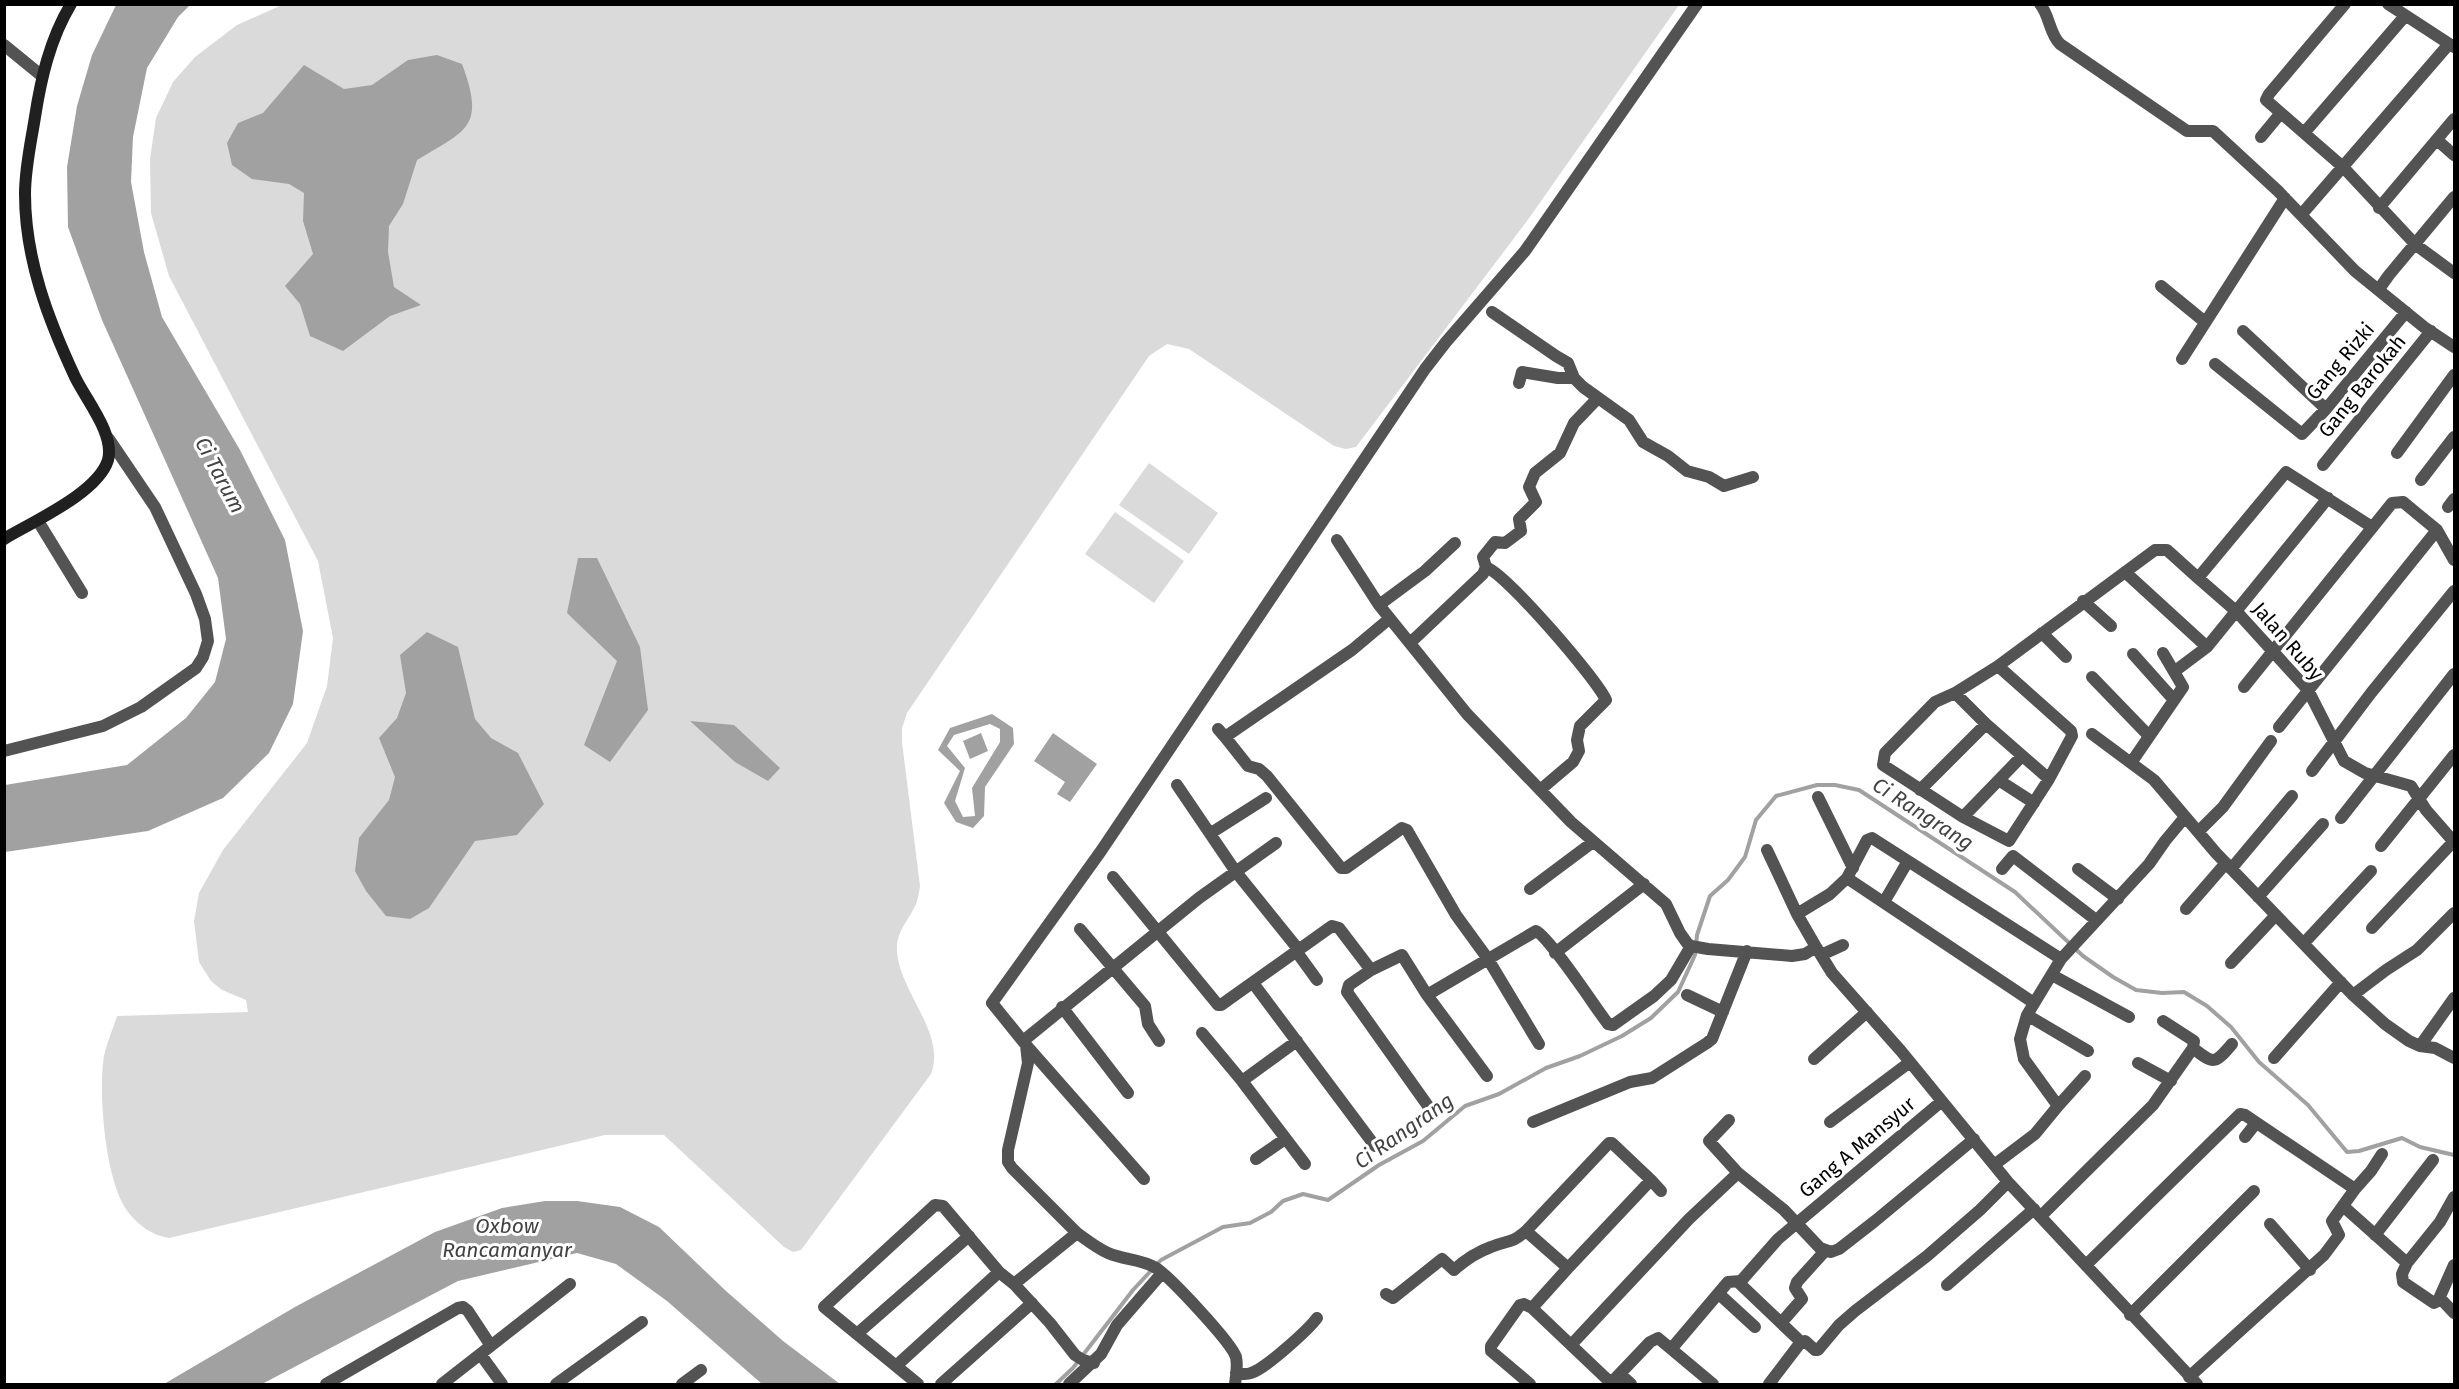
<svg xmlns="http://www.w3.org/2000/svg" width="2459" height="1389" viewBox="0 0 2459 1389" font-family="'Fira Sans',sans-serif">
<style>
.green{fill:#dadada}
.water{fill:#a1a1a1;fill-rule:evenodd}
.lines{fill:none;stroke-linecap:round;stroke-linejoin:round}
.stream{stroke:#a1a1a1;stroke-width:4}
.street{stroke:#535353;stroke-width:12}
.secondary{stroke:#202020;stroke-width:12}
.labels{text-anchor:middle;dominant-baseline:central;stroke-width:6;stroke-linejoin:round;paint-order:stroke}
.street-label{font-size:20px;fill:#000;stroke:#fff}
.water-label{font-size:21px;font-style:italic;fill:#424242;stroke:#fff}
</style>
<rect width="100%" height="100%" fill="#fff"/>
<path class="green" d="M 284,4 L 1679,5 L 1527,221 L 1356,447 L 1346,449 L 1334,446 L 1189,349 L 1167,344 L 1149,356 L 907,713 L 902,728 L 902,742 L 920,886 C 919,892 918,899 916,904 C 910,918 897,931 897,947 C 896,989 947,1032 931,1074 L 801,1250 L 793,1252 L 784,1247 L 664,1135 L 605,1135 L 169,1238 C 152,1235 139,1226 128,1212 C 105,1182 98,1092 104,1056 C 107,1042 113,1029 117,1016 L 248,1012 L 246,1000 L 222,990 L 211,981 L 199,962 L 194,921 L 199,893 L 223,850 L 307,743 L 327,686 L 333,638 L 318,561 L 169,276 L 151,213 L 150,159 L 156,118 L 173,82 L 195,57 L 237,25 Z
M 1149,463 L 1218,513 L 1189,554 L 1119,505 Z
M 1115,512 L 1184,561 L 1154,603 L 1085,554 Z"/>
<path class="water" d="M 116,5 L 190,5 L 178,17 L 147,68 L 133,137 L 131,182 L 144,252 L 162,317 L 240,450 L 285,540 L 303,631 L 293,704 L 269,753 L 223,798 L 148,831 L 5,852 L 5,785 L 127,765 L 186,718 L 215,682 L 226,639 L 218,578 L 102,320 L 68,227 L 67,167 L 77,106 L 92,55 Z
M 437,55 L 462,64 C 486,128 466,130 417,160 L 403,204 L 389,226 L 388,252 L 394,287 L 421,305 L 390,316 L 343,351 L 310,336 L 300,304 L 285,286 L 313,254 L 303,221 L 304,193 L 289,184 L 252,179 L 232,165 L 227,143 L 238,123 L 263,113 L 304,65 L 344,89 L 372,85 L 408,60 Z
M 578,558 L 597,558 L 640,647 L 648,710 L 610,762 L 584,745 L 617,661 L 567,613 Z
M 427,632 L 458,647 L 475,719 L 491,738 L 518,753 L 544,804 L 517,835 L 475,841 L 429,908 L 410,919 L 386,916 L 366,891 L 355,871 L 359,838 L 389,800 L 395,777 L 379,738 L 397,718 L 406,693 L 400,655 Z
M 992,714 L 1013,728 L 1014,744 L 985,787 L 984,816 L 973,828 L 956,822 L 944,803 L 960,771 L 938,750 L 950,728 ZM 990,724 L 1000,729 L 1000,742 L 972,788 L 975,816 L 963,817 L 955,801 L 965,768 L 947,746 L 954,735 Z
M 690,721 L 734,725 L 780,768 L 768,781 L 735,762 Z
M 981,733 L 988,751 L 970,759 L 963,741 Z
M 1053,733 L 1097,764 L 1070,802 L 1057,794 L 1065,782 L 1034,761 Z
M 545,1201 L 577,1201 L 620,1207 L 659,1227 L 726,1291 L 783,1341 L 840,1384 L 762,1384 L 667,1301 L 616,1264 L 577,1253 L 458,1281 L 262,1384 L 164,1384 L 295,1307 L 435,1232 L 502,1208 Z"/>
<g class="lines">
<path class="stream" d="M 1056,1384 L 1073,1368 L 1133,1290 L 1161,1260 L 1223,1227 L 1250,1223 L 1271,1212 L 1283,1201 L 1303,1194 L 1328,1200 L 1379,1165 L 1423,1141 L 1465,1106 L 1499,1094 L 1546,1068 L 1580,1056 L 1622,1036 L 1651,1018 L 1678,992 L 1695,955 L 1697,935 L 1710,896 L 1728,880 L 1745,857 L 1756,820 L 1776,796 L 1817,785 L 1835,785 L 1859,790 L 2015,892 L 2083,956 L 2113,977 L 2136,990 L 2162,993 L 2184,992 L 2207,1006 L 2231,1027 L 2259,1062 L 2308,1105 L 2347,1152 L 2359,1151 L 2402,1138 L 2420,1147 L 2454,1155"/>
<path class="street" d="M 2040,4 C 2050,16 2049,33 2060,44 L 2187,131 L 2213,131 L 2278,191 L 2355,271 L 2424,327 L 2454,347
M 2345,4 L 2269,94 L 2266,100 L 2343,167 L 2416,245 L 2454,273
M 2388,4 L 2454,47
M 4,45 L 42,76
M 2304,133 L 2405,16
M 2261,137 L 2280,114
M 2437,140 L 2454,155
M 2379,208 L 2454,119
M 2301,215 L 2449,44
M 2161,286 L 2205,322
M 2379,289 L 2389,275 L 2454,197
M 1492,312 L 1556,356 L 1568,363 L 1574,378 L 1583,387 L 1629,420 L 1643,442 L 1668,456 L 1687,471 L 1709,477 L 1724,486 L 1753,477
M 2243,331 L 2326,409
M 2182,359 L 2285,198
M 2215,364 L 2302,434 L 2326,409 L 2406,312
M 1519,383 L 1522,372 L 1558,378 L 1574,378
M 2397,453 L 2454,375
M 2323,465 L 2431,331
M 2421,480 L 2454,437
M 2448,507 L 2454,499
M 38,521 L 82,593
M 1337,540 L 1379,605 L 1467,714 L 1571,822 L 1666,904 L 1680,933 L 1687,943 L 1691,946 L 1708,949 L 1792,956 L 1805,954 L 1816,947 L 1832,973 L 1901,1051 L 2008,1182 L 2197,1384
M 1486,567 C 1507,575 1596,678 1606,700 L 1580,726 L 1577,740 L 1579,751 L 1573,762 L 1540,790
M 2125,572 L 2207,647 L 2328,498
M 2198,578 L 2237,612 L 2308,690 L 2344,761 L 2365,773 L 2411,786 L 2426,810 L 2454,842
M 2083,601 L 2111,626
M 1379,605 L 1425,571 L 1455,543
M 2042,633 L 2066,657
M 1410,643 L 1483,574 L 1486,567 L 1483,557 L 1495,542 L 1505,543 L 1521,531 L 1519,519 L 1536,502 L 1529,487 L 1535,473 L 1560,453 L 1574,423 L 1597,399
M 2133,654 L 2174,700
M 1998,666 L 2071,731 L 2072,736 L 2049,779 L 2009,841 L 1963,817 L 1883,765 L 1885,753 L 1935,702 L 1955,693 L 1998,666 L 2155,550 L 2167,550 L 2198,578 L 2286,472 L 2372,527
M 2179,668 L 2207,647
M 2092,677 L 2149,736
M 2244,687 L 2392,503 L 2403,502 L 2437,530 L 2454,560
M 1955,693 L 1986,724 L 2049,779
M 2279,727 L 2437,530
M 1218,729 L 1225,737 L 1352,650 L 1389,619
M 2092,734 L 2154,780 L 2216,853 L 2353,995 L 2385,1024 L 2409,1041 L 2420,1046 L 2454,998
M 1225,737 L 1248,766 L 1259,769 L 1267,776 L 1341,868 L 1346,868 L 1402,828 L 1407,830 L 1456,915 L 1488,959 L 1539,1044
M 4,751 L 103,726 L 141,707 L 196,668 L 203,657 L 208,641 L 205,619 L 196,594 L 155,507 L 109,439
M 2131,763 L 2183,687 L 2163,653
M 2312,771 L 2371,693 L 2454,591
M 2000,781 L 2034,803
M 1177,785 L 1236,872 L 1298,949
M 1920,790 L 1986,724
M 1818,797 L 1853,868
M 1963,817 L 2022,756
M 2341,818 L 2454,674
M 2198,832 L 2223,807 L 2271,741
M 1211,833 L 1266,798
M 2381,846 L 2454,755
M 1767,850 L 1797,914 L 1816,947
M 2002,869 L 2013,856 L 2096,920
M 2078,869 L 2118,899
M 2231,869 L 2292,796
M 1113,877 L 1218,1005 L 1221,1005 L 1332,926 L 1339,928 L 1371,970 L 1402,955 L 1427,995 L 1487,1076
M 1847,878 L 2034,1003
M 1530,889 L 1593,842
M 2258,897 L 2323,824
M 1884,902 L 1908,861
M 2186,909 L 2226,863
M 1797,914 L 1830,894 L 1847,878 L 1867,840 L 1872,838 L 2061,959
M 2372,928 L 2454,841
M 1080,929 L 1145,1006 L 1148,1024 L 1159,1041
M 2304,943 L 2371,871
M 1296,951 L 1317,980
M 1555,953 L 1644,884
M 1821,955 L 1843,945
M 2231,963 L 2276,915
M 1371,970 L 1349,985 L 1347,992 L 1433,1113
M 2052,975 L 2129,1017
M 1253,983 L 1375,1146
M 1427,995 L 1536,931 C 1550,938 1595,1007 1608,1024 L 1613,1025 L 1654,996 L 1671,980 L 1691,946
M 1687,995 L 1723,1012
M 2353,995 L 2386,970 L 2417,950 L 2454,913
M 1062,1007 L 1128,1093
M 2027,1015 L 2088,1051
M 1202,1033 L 1242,1081 L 1305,1164
M 1023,1041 L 1199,898 L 1276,843
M 1026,1045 L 1144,1179
M 2420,1046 L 2435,1048 L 2454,1058
M 2193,1048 C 2214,1065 2215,1064 2232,1044
M 2274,1058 L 2341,982
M 1814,1059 L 1867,1012
M 2138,1063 L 2171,1081
M 1242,1081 L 1297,1041
M 2058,1106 L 2085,1076
M 1729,1120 L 1709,1141 L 1738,1173
M 1533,1122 L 1630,1082 L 1652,1078 L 1707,1043 L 1712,1039 L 1747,951
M 1830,1122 L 1910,1062
M 2245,1137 L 2256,1123
M 1256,1159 L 1285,1139
M 1994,1165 L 2035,1134 L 2058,1106 L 2024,1059 L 2020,1039 L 2027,1015 L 2061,959 L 2149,864 L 2165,841 L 2185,817
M 1651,1180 L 1661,1191
M 2355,1189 L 2371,1171 L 2382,1154
M 2343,1206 L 2407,1263 L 2440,1222 L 2454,1197
M 2041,1216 L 2153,1105 L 2193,1048 L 2194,1041 L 2163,1021
M 2270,1224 L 2310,1270
M 2375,1235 L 2433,1160
M 2407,1263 L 2402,1274 L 2403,1282 L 2434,1303 L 2438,1301 L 2454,1265
M 2086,1265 L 2240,1114 L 2245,1115 L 2355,1189 L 2332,1221 L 2339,1235 L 2324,1255 L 2189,1377
M 1568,1268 L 1651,1180 L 1612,1143 L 1609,1143 L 1526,1231 L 1568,1268 L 1532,1308 L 1611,1383 L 1650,1342 L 1658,1338 L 1713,1384
M 1738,1282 L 1801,1342
M 1014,1284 L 1077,1233
M 1947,1285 L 2034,1209
M 1386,1294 L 1393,1298 L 1442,1259 L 1454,1270 C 1465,1260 1477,1252 1491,1247 C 1508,1240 1511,1244 1526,1231
M 1719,1294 L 1755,1327
M 2440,1298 L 2454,1313
M 2130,1315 L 2254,1191
M 1781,1323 L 1802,1299 L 1795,1288 L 1797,1282 L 1825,1251
M 858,1333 L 969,1236
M 1571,1345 L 1689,1219 L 1738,1173 L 1784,1210 L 1820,1248 L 1831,1252 L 1839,1249 L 1875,1221 L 1974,1139
M 1672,1348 L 1728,1282 L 1741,1281 L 1778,1239 L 1942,1101
M 481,1355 L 502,1384
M 896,1366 L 999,1272
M 1236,1373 C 1241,1374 1246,1375 1251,1373 C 1265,1369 1308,1330 1317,1318
M 1620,1374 L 1631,1384
M 326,1384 L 458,1308 L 463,1307 L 468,1311 L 491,1346
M 442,1384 L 570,1284
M 556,1384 L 642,1322
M 682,1384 L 701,1370
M 918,1384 L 824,1307 L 935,1205 L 943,1206 L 999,1272 L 1014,1284 L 1050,1323 L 1075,1355 L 1083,1360 L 1094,1363
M 941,1384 L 1032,1303
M 1069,1384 L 1101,1354 L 1117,1325 L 1162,1273
M 1235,1384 C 1236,1376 1238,1366 1236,1357 C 1231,1342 1170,1277 1156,1268 C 1141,1259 1124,1260 1108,1253 C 1097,1248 1087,1240 1077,1233 L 1012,1168 L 1008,1162 L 1008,1150 L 1028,1063 L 1026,1045 L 992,1003 L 1101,851 L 1425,369 L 1446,342 L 1525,251 L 1697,4
M 1530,1384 L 1491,1351 L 1491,1346 L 1520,1305 L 1524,1304 L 1532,1308
M 1769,1384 L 1801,1342 L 1805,1341 L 1815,1350 L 1818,1350 L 1839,1325 L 1855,1311 L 1927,1256 L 1980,1210 L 2008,1182"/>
<path class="secondary" d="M 4,539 C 32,522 98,493 108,460 C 115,434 86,400 75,377 C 48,319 25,259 25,194 C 25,168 31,142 35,117 C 41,78 50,39 71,4"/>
</g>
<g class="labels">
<g class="street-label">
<text transform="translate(2340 361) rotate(-50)">Gang Rizki</text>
<text transform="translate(2362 386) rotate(-51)">Gang Barokah</text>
<text transform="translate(2288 641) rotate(49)">Jalan Ruby</text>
<text transform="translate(1857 1147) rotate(-40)">Gang A Mansyur</text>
</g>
<g class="water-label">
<text transform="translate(220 475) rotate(62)">Ci Tarum</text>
<text transform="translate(1923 814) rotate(33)">Ci Rangrang</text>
<text transform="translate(1404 1131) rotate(-35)">Ci Rangrang</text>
<text x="507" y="1226">Oxbow<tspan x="507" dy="24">Rancamanyar</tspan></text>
</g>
</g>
<rect width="2459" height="1389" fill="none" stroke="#000000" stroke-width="12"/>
</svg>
